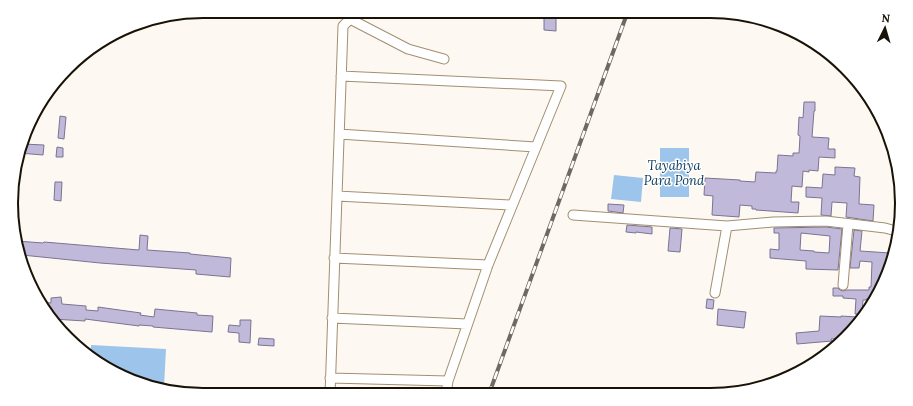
<svg xmlns="http://www.w3.org/2000/svg" width="913" height="406" viewBox="0 0 913 406" font-family="Lora,serif">
<style>
.water{fill:#9dc5eb}
.building{fill:#c1b9da;stroke:#7b7392;fill-rule:evenodd}
.lines{fill:none;stroke-linecap:round;stroke-linejoin:round}
.minor-casing{stroke:#a28f71;stroke-width:11}
.minor{stroke:#fff;stroke-width:9}
.rail-casing{stroke:#6f6a60;stroke-width:4}
.rail{stroke:#fff;stroke-width:2.5;stroke-dasharray:8;stroke-linecap:butt}
.labels{text-anchor:middle;dominant-baseline:central;stroke-width:3;stroke-linejoin:round;paint-order:stroke}
.water-label{font-size:13px;font-style:italic;fill:#09375b;stroke:#fff}
.rim{fill:none;stroke:#191206;stroke-width:2}
</style>
<rect width="100%" height="100%" fill="#fdf9f2"/>
<path class="water" d="M 660,148 L 689,148 L 689,197 L 660,197 Z
M 614,175 L 643,178 L 641,202 L 611,199 Z
M 91,345 L 166,349 L 164,387 L 130,380 L 91,356 Z"/>
<path class="building" d="M 544,15 L 556,15 L 556,31 L 544,30 Z
M 804,102 L 815,102 L 815,111 L 814,111 L 812,137 L 829,138 L 828,149 L 835,149 L 835,158 L 819,157 L 818,171 L 809,170 L 809,172 L 803,171 L 802,187 L 792,186 L 791,202 L 799,202 L 798,213 L 756,210 L 756,209 L 752,209 L 752,206 L 740,205 L 739,217 L 712,215 L 713,196 L 704,195 L 705,178 L 740,180 L 740,181 L 755,182 L 756,172 L 776,173 L 776,171 L 777,171 L 778,155 L 793,156 L 793,153 L 799,153 L 800,136 L 798,135 L 799,117 L 803,118 Z
M 60,116 L 66,117 L 64,139 L 58,138 Z
M 23,144 L 44,145 L 43,155 L 19,153 Z
M 57,147 L 63,148 L 63,157 L 56,157 Z
M 835,167 L 855,168 L 854,176 L 860,177 L 859,204 L 874,205 L 873,221 L 846,217 L 847,203 L 832,202 L 831,216 L 821,215 L 822,198 L 806,197 L 806,187 L 822,188 L 823,174 L 835,175 Z
M 55,182 L 62,182 L 61,201 L 54,200 Z
M 608,204 L 624,205 L 623,213 L 608,211 Z
M 627,225 L 652,227 L 652,234 L 636,232 L 636,233 L 626,232 Z
M 826,227 L 842,229 L 838,270 L 806,269 L 806,261 L 770,258 L 770,249 L 779,250 L 779,233 L 774,233 L 774,228 ZM 801,233 L 830,236 L 829,253 L 814,252 L 814,251 L 800,250 Z
M 670,228 L 682,229 L 680,252 L 668,251 Z
M 854,230 L 862,231 L 860,251 L 890,253 L 887,276 L 874,299 L 866,299 L 866,300 L 863,300 L 862,314 L 855,314 L 856,299 L 843,298 L 843,296 L 833,296 L 833,288 L 838,288 L 840,290 L 843,291 L 847,290 L 869,290 L 869,287 L 871,287 L 872,262 L 860,261 L 859,268 L 850,268 Z
M 140,235 L 148,236 L 147,250 L 190,253 L 190,254 L 231,258 L 230,277 L 196,274 L 196,270 L 100,263 L 22,255 L 17,241 L 43,243 L 44,242 L 139,250 Z
M 61,297 L 62,304 L 86,306 L 86,310 L 98,311 L 98,307 L 141,313 L 140,315 L 154,317 L 155,309 L 197,313 L 197,315 L 213,316 L 212,332 L 153,327 L 153,326 L 139,325 L 139,326 L 85,319 L 85,321 L 53,319 L 39,302 L 51,303 L 51,298 Z
M 707,299 L 714,300 L 713,309 L 706,308 Z
M 718,309 L 746,312 L 744,328 L 717,325 Z
M 820,316 L 841,317 L 841,316 L 857,317 L 857,326 L 848,335 L 841,334 L 841,338 L 831,339 L 832,341 L 797,344 L 796,333 L 819,331 Z
M 240,320 L 251,320 L 250,343 L 239,342 L 239,333 L 228,332 L 229,325 L 240,326 Z
M 259,338 L 274,339 L 274,346 L 258,345 Z"/>
<g class="lines">
<g class="minor-casing">
<path id="minor" d="M 341,76 L 561,86 L 488,265 L 448,381 L 446,394
M 339,134 L 536,147
M 337,196 L 512,205
M 573,215 L 727,226 L 773,222 L 826,221 L 885,228 L 896,231
M 334,258 L 488,265
M 843,285 L 848,224
M 715,293 L 727,226
M 332,318 L 467,324
M 330,378 L 448,381
M 330,395 L 343,26 L 350,19 L 408,49 L 444,59"/>
</g>
<use href="#minor" class="minor"/>
<g class="rail-casing">
<path id="rail" d="M 489,394 L 628,11"/>
</g>
<use href="#rail" class="rail"/>
</g>
<g class="labels">
<g class="water-label">
<text x="674" y="165">Tayabiya<tspan x="674" dy="15">Para Pond</tspan></text>
</g>
</g>
<path d="M0 0H913V406H0ZM203 18H710A185 185 0 0 1 895 203V203A185 185 0 0 1 710 388H203A185 185 0 0 1 18 203V203A185 185 0 0 1 203 18Z" fill="#fff" fill-rule="evenodd"/>
<path class="rim" d="M203 18H710A185 185 0 0 1 895 203V203A185 185 0 0 1 710 388H203A185 185 0 0 1 18 203V203A185 185 0 0 1 203 18Z"/>
<g transform="translate(885 28) rotate(5)" stroke="#ffffff" stroke-width="3" paint-order="stroke">
<path d="M0-3L7 15L0 10L-7 15Z" fill="#191206"/>
<text y="-6" font-size="11" font-weight="bold" text-anchor="middle" fill="#191206">N</text>
</g>
</svg>
